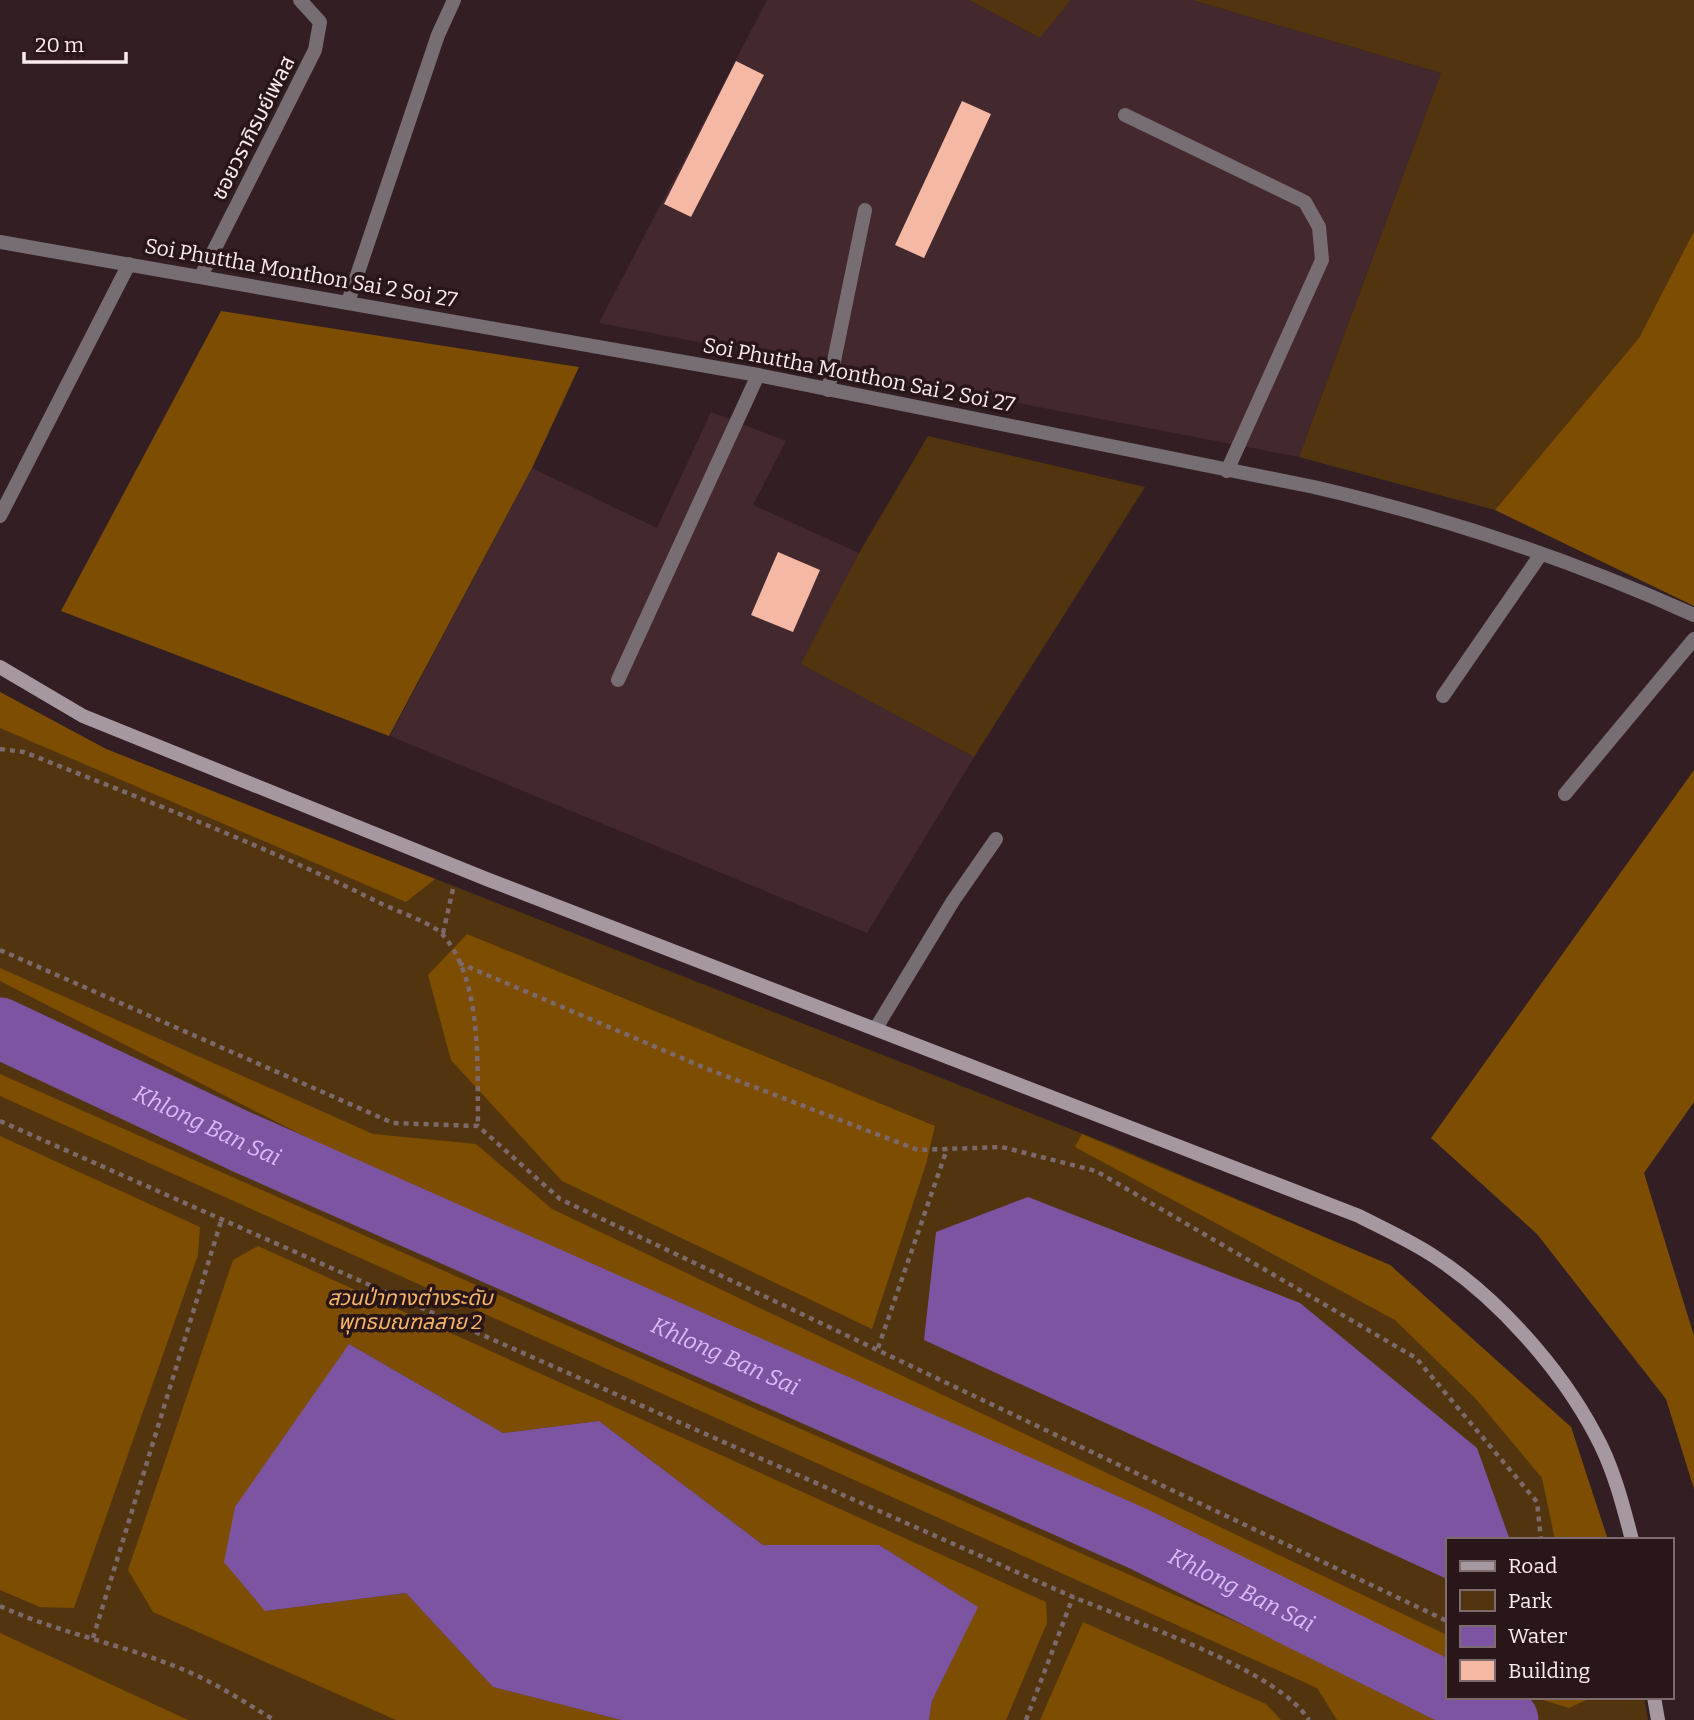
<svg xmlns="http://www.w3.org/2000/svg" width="1694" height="1720" viewBox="0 0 1694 1720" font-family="Bitter,'Noto Sans Thai',serif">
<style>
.built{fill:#43282d}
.green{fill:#52350e}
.forest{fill:#7d4e01}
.water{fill:#7d54a2}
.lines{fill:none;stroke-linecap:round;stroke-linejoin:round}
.river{stroke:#7d54a2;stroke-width:61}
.building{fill:#f4b8a4}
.path{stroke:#7b696c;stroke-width:4.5;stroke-dasharray:5 5;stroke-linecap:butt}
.service{stroke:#776e74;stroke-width:14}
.minor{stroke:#776e74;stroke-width:14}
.secondary{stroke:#a698a1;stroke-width:14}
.labels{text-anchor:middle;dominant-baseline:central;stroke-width:7;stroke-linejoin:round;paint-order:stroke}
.street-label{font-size:21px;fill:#faebed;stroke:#291619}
.park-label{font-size:21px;font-style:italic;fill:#f8b665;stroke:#291619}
.water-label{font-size:23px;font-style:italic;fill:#dabbfa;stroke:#291619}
</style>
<rect width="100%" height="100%" fill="#331f23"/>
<path class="built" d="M 767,0 L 969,0 L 1040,38 L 1071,0 L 1192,0 L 1441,73 L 1299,457 L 599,323 Z
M 711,412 L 786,441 L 753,505 L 859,553 L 802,664 L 974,757 L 867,933 L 390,736 L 532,468 L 657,528 Z"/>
<path class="green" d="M 969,0 L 1071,0 L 1040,38 Z
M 1192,0 L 1694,0 L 1694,231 L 1639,338 L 1495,510 L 1299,457 L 1441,73 Z
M 928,436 L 1145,487 L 974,757 L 801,664 L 859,553 Z
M 0,692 L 106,749 L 1119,1148 L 1390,1265 L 1571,1427 L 1608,1540 L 1447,1540 L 1447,1697 L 1644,1697 L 1648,1720 L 0,1720 Z"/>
<path class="forest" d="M 1694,231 L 1694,606 L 1495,510 L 1639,338 Z
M 221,311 L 579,367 L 532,468 L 389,736 L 61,611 Z
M 0,692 L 106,749 L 435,879 L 406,902 L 0,728 Z
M 1694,770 L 1694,1102 L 1644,1173 L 1694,1336 L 1694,1489 L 1666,1399 L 1537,1234 L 1431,1138 Z
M 467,934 L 935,1126 L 926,1164 L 872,1329 L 562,1181 L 451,1060 L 428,975 Z
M 0,968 L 373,1134 L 476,1144 L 552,1209 L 1447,1635 L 1447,1665 L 824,1370 L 351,1160 L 0,981 Z
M 0,1074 L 1351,1673 L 1447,1720 L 1337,1720 L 1317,1688 L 0,1096 Z
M 1082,1134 L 1390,1265 L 1571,1427 L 1608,1540 L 1555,1540 L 1542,1478 L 1476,1399 L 1395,1320 L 1075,1147 Z
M 0,1136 L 200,1227 L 198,1255 L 74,1608 L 40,1607 L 0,1590 Z
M 258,1246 L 1046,1602 L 1047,1623 L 1006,1720 L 929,1720 L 932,1701 L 977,1607 L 879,1545 L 763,1545 L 599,1421 L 503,1433 L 349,1344 L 265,1611 L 406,1593 L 493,1687 L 621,1720 L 396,1720 L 153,1612 L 128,1570 L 233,1260 Z
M 1083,1622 L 1266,1704 L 1281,1720 L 1040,1720 Z
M 0,1633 L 188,1720 L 0,1720 Z
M 1533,1697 L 1593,1697 L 1569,1708 Z"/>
<path class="water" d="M 1028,1197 L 1300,1303 L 1477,1448 L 1510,1540 L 1447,1540 L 1447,1579 L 924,1340 L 936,1232 Z
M 349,1344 L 503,1433 L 599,1421 L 763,1545 L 879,1545 L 978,1607 L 932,1701 L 929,1720 L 621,1720 L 493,1687 L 406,1593 L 265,1611 L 224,1562 L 235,1507 Z"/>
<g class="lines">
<g class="river">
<path id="s1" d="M 0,1028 L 242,1142 L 1139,1539 L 1447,1692"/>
<path d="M 1457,1697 L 1508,1720"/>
</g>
</g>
<path class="building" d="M 736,61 L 764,75 L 691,217 L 664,204 Z
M 962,101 L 991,114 L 924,258 L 895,245 Z
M 778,552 L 820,570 L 793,632 L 751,615 Z"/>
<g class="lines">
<path class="path" d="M 0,749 L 24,752 C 144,800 266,846 382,904 C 397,911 434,924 443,935 C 483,981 477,1069 478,1126
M 443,933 L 453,889
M 0,950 L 393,1123 L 478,1126 L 560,1199 L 1447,1621
M 459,963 L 705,1068 L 918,1150 L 1002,1147 L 1096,1171 L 1416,1358 L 1537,1502 L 1541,1540
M 0,1121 L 1073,1597 C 1131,1621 1278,1670 1309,1720
M 878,1348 L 947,1149
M 0,1606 C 65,1636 139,1647 204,1679 C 228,1691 251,1706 274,1720
M 93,1638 L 222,1218
M 1026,1720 L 1073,1597"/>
<path class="service" d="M 1125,115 L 1305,202 L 1319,227 L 1322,260 L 1227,471
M 828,390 L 865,210
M 618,680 L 758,375"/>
<path class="minor" d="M 0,242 L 758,375 L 1314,487 C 1444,517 1572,560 1694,615
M 201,276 L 315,50 L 320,22 L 300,0
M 348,302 L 438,35 L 454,0
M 0,516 L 129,264
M 1443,696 L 1541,554
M 1565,794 L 1694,639
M 876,1028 L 953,901 L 996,839"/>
<path class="secondary" d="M 0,667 L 83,716 L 489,880 L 1359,1216 C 1384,1229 1411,1241 1435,1257 C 1497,1297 1560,1368 1595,1434 C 1613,1466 1623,1505 1632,1540
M 1654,1697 L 1658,1720"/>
</g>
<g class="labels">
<g class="street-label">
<text transform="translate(253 128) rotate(-63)">ซอยวราภิรมย์เพลส</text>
<text transform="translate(301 273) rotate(10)">Soi Phuttha Monthon Sai 2 Soi 27</text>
<text transform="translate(859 375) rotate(11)">Soi Phuttha Monthon Sai 2 Soi 27</text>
</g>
<g class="park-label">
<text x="410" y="1298">สวนป่าทางต่างระดับ<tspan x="410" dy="24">พุทธมณฑลสาย 2</tspan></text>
</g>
<g class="water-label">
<text stroke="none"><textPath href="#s1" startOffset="229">Khlong Ban Sai</textPath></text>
<text stroke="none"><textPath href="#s1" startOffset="796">Khlong Ban Sai</textPath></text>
<text stroke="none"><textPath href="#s1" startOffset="1363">Khlong Ban Sai</textPath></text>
</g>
</g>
<rect x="1446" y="1538" width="228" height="161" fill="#291619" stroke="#7d6b6e" stroke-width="2"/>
<rect x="1460" y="1561" width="35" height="10" fill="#a698a1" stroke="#7d6b6e" stroke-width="2"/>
<text x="1508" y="1573" font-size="21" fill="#faebed">Road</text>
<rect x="1460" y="1590" width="35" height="21" fill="#52350e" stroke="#7d6b6e" stroke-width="2"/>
<text x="1508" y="1608" font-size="21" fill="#faebed">Park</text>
<rect x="1460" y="1626" width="35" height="21" fill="#7d54a2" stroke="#7d6b6e" stroke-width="2"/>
<text x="1508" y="1643" font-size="21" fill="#faebed">Water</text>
<rect x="1460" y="1660" width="35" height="21" fill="#f4b8a4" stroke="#7d6b6e" stroke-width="2"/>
<text x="1508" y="1678" font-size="21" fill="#faebed">Building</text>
<path d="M24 52v10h102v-10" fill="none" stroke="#faebed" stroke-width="3.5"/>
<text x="35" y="52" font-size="21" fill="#faebed" stroke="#291619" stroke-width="5" paint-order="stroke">20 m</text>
</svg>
